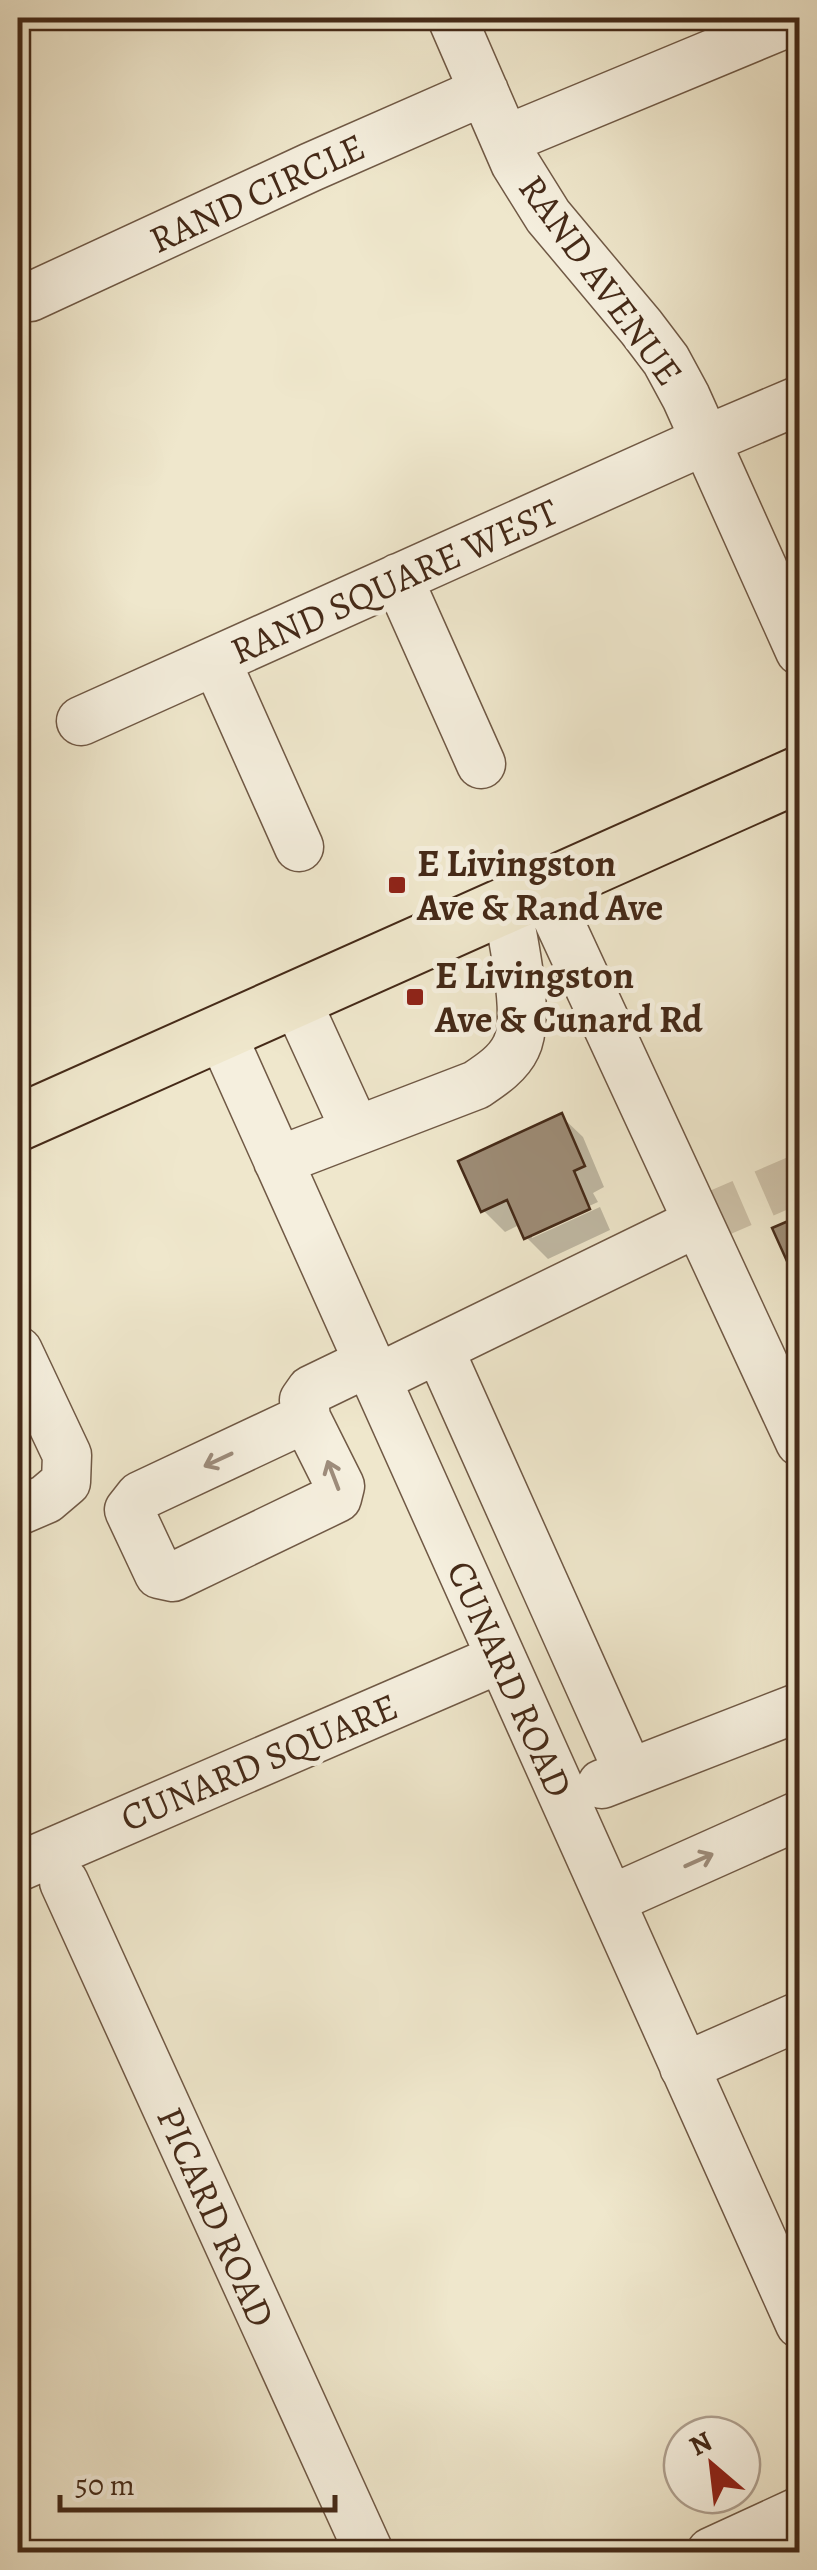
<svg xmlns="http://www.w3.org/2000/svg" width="817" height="2570" viewBox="0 0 817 2570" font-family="Alegreya,serif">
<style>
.shadow{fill:#0003}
.building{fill:#9d8c76;stroke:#452a18;stroke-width:2.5}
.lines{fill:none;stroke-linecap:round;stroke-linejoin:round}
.minor-tunnel{stroke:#cdc1a8;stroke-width:48;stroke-dasharray:48 24;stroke-linecap:butt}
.minor-casing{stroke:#705945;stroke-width:51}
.major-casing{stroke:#452a18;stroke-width:59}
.minor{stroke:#f5efde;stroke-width:48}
.major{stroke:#efe7cc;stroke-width:55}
.oneway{stroke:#9d8c7b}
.poi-dot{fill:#8f2418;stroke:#f5efde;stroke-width:4}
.labels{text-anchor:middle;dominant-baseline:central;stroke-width:10;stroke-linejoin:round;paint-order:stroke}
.street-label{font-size:38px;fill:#452a18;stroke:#f5efde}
.poi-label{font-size:38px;font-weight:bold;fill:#452a18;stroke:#f5efde;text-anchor:start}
</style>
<rect width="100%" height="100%" fill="#efe7cc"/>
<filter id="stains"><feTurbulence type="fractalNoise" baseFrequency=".002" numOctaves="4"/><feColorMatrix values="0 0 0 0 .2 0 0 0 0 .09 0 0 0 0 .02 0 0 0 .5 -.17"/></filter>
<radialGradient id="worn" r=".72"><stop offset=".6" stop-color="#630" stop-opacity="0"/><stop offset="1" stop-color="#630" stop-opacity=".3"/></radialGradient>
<path class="shadow" d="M 561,1116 L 583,1137 L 604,1187 L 593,1193 L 598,1202 L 532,1232 L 532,1238 L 600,1207 L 610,1230 L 548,1259 L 526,1237 L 521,1224 L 505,1232 L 483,1210 Z"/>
<path class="building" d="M 562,1113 L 585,1166 L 574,1171 L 590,1209 L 524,1239 L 507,1200 L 481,1212 L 458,1161 Z
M 800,1216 L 800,1290 L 772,1228 Z"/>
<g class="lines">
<path class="minor-tunnel" d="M 698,1222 L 800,1178"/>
<g class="minor-casing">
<path id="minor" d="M 452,18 L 515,163 L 548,216 L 641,327 L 666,360 L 686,397 L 800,651
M 505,140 L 799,18
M 30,297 L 311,167 L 484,91
M 398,578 L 481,764
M 216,661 L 299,847
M 81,721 L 706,440 L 800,400
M 544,889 L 800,1442
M 296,1000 L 356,1131
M 221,1033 L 800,2324
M 278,1161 L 476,1085 C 491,1075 508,1064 516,1047 C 531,1018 513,939 507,906
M 439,1349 L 629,1773
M 18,1351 L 67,1455 L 66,1482 L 46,1499 L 18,1511
M 376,1379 L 698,1222
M 306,1418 L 140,1496 L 129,1510 L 159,1574 L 173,1577 L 337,1498 L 340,1486 L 306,1418 L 304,1400 L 311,1390 L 369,1362
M 602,1784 L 800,1707
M 18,1867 L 501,1658
M 64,1882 L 369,2552
M 610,1900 L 800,1815
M 684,2067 L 800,2016
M 711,2552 L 800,2511"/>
</g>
<g class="major-casing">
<path id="major" d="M 18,1123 L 800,774"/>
</g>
<use href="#minor" class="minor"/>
<use href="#major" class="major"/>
</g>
<defs><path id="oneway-shaft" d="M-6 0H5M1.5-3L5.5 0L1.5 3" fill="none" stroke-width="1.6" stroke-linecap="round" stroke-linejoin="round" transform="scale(2.5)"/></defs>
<g class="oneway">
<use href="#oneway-shaft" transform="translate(218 1460) rotate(155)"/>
<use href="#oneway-shaft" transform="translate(333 1475) rotate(-111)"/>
<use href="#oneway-shaft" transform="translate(699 1860) rotate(-24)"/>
</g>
<g class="poi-dot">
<rect x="387" y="875" width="20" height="20" rx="5"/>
<rect x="405" y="987" width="20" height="20" rx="5"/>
</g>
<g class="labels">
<g class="street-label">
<text transform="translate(257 193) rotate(-25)">RAND CIRCLE</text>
<text transform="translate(601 280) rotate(54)">RAND AVENUE</text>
<text transform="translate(394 581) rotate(-24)">RAND SQUARE WEST</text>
<text transform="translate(510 1679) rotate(66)">CUNARD ROAD</text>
<text transform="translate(259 1762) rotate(-23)">CUNARD SQUARE</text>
<text transform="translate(216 2217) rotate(66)">PICARD ROAD</text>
</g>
<g class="poi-label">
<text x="417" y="863">E Livingston<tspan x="417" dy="44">Ave &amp; Rand Ave</tspan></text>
<text x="435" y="975">E Livingston<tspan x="435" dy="44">Ave &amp; Cunard Rd</tspan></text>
</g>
</g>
<rect width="817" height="2570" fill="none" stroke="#efe7cc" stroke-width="60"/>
<rect x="20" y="20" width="777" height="2530" fill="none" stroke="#452a18" stroke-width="5"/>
<rect x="30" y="30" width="757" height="2510" fill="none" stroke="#452a18" stroke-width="2.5"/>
<g transform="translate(712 2465) rotate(332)"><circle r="48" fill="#f5efde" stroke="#afa08f" stroke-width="2.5"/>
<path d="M0-8L18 38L0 25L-18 38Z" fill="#8f2418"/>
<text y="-15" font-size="28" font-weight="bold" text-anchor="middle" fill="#452a18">N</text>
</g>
<path d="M60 2495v15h275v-15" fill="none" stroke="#452a18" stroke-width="5"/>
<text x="75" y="2495" font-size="30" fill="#452a18" stroke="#f5efde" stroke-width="8" paint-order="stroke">50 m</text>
<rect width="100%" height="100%" filter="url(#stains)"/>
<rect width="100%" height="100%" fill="url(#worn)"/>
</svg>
